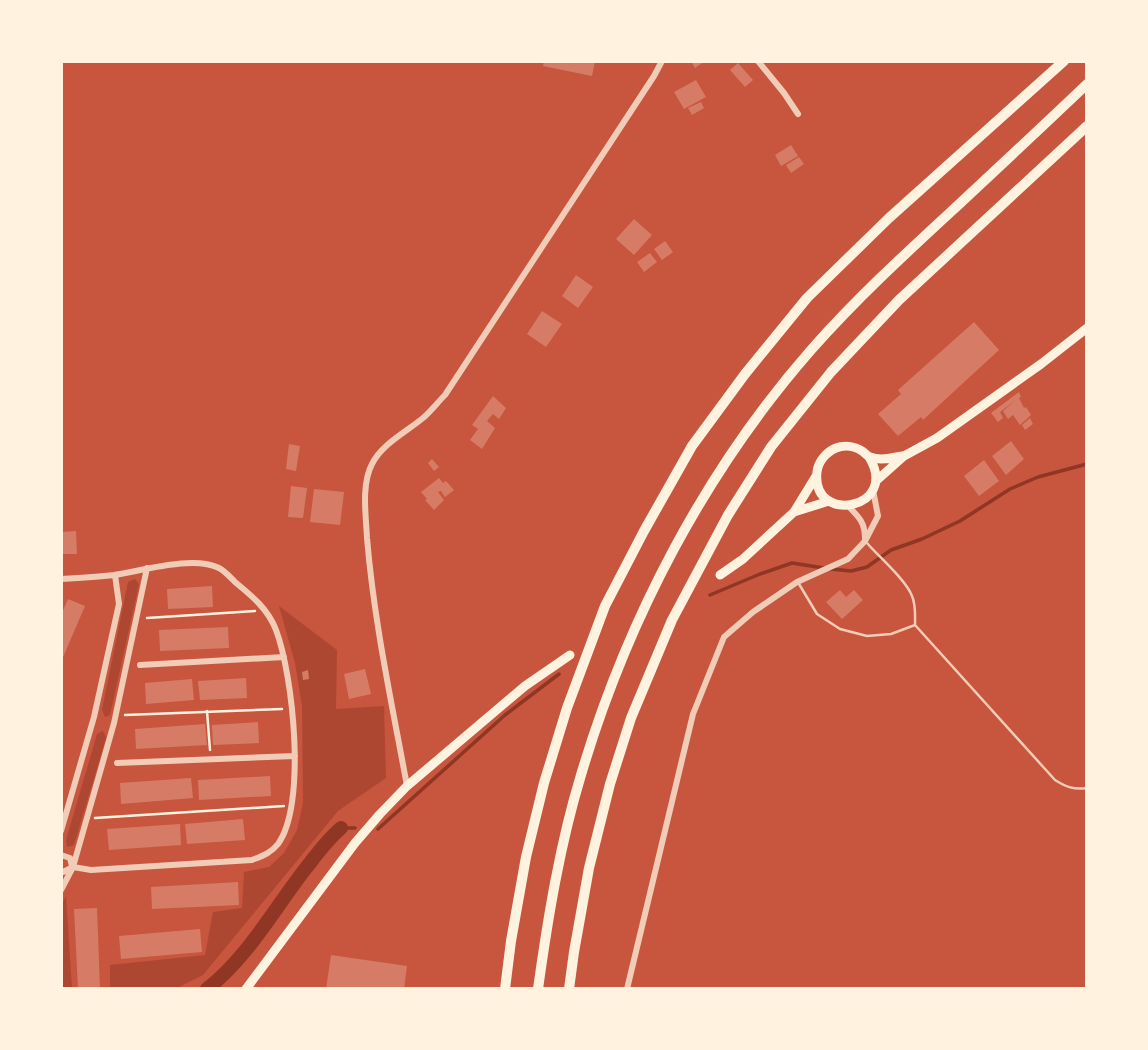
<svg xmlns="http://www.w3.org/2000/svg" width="1148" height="1050" viewBox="0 0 1148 1050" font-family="'Nunito Sans',sans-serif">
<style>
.green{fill:#ae4732}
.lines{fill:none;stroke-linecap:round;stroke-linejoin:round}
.stream{stroke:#8f3625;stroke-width:3.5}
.canal{stroke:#8f3625;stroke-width:14}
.building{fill:#d67c66}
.path{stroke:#fff3e0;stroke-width:2.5}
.service{stroke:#f1ccb7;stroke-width:2.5}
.minor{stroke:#f1ccb7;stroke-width:6}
.secondary{stroke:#fff3e0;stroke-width:9}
.primary{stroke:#fff3e0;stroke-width:10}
.motorway{stroke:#fff3e0;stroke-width:10}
</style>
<rect width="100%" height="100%" fill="#c8553d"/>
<path class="green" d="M 135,579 L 139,584 L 110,715 L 105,717 L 102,710 L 128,582 Z
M 279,606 L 337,650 L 336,709 L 384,706 L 386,778 L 338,811 L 203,975 L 175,989 L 110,989 L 110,965 L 205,955 L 213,912 L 242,908 L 244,872 L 269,867 L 284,853 L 297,830 L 303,803 L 302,706 L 295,663 Z
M 103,731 L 106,738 L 74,845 L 67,847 L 66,840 L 97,734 Z
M 66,896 L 72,989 L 61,989 L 61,906 Z"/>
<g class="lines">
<path class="stream" d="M 831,569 L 851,571 L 867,567 L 891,550 L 922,539 L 960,521 L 1010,489 L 1038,477 L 1087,464
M 710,595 L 760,574 L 792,563 L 824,568
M 341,828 L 355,828
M 378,829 L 505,715 L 559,674"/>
<path class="canal" d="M 207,989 C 248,957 274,909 306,868 C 317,854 327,840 341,828"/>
</g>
<path class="building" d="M 544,61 L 595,61 L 592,76 L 543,66 Z
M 691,61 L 705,61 L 695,68 Z
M 738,63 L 753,80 L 745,87 L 730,70 Z
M 696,80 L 706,97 L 684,109 L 674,92 Z
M 701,102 L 704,108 L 692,115 L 688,108 Z
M 791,145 L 798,156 L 781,166 L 775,155 Z
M 799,157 L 804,164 L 791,173 L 786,165 Z
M 634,219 L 652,235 L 634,255 L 616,239 Z
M 665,241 L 673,252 L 662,260 L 654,249 Z
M 650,253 L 657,262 L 644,272 L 637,262 Z
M 576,275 L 593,287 L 578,308 L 562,296 Z
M 542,311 L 562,324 L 546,347 L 527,334 Z
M 974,322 L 999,350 L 923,420 L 921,417 L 898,436 L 878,414 L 901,394 L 898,390 Z
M 1019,392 L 1021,397 L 1019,398 L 1024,408 L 1026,407 L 1031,415 L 1020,425 L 1013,415 L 1008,419 L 1003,411 L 1016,400 L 1000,412 L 1003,418 L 998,422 L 991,413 Z
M 493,396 L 506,408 L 499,419 L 493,414 L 487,421 L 495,428 L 482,449 L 470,440 L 478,429 L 472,425 Z
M 1030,418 L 1033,424 L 1025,430 L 1022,425 Z
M 1011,441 L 1024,459 L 1006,475 L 992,456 Z
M 289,444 L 300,446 L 296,471 L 286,469 Z
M 432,459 L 439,467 L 434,471 L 428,463 Z
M 984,460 L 999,481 L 979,496 L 964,476 Z
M 439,478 L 443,483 L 446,481 L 454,490 L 445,497 L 441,491 L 438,492 L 444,500 L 434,510 L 425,500 L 427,499 L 421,492 Z
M 291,486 L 307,488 L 303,518 L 288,517 Z
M 314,489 L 344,492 L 340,525 L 310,522 Z
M 76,531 L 77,554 L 61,554 L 61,532 Z
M 212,586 L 213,607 L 168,609 L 167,589 Z
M 840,590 L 846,597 L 854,590 L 863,600 L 842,619 L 826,602 Z
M 68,599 L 85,606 L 61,662 L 61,615 Z
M 228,627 L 229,648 L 160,651 L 159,630 Z
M 365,669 L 371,694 L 349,699 L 344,674 Z
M 308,670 L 309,679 L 303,680 L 302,672 Z
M 246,678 L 247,698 L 200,700 L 198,681 Z
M 192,679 L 194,700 L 146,704 L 145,683 Z
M 258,722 L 259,743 L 213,745 L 212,725 Z
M 205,724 L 207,745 L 136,749 L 135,729 Z
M 270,776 L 271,796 L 199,800 L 198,780 Z
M 191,778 L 193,798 L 121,804 L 120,783 Z
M 243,819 L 245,840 L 187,844 L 185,824 Z
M 180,824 L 181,845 L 109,850 L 107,829 Z
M 238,882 L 239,905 L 152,909 L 151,887 Z
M 97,908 L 100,989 L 78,989 L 74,909 Z
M 200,929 L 202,952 L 121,959 L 119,936 Z
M 331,955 L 407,966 L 404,989 L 326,989 Z"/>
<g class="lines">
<path class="path" d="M 147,618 L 255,611
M 207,711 L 210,750
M 125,715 L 282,709
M 95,818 L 284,806"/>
<path class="service" d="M 867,543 C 879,557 906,580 912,596 C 916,605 915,615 915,625 L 1055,780 C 1066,787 1074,790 1087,788
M 799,584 L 817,614 L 840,629 L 867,636 L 891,634 L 915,625"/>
<path class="minor" d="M 758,61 L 784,93 L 798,114
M 848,506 C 860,518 865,523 865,539
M 61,579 C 79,578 97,577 114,575 C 142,571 193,555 219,568 C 225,571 230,577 235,582 C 252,596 268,609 276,630 C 293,675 307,804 278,844 C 271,853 262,856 252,860 L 91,870 L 73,867
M 140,665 L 284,657
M 117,763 L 295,756
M 407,786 C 392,704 374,622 367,538 C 366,516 361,485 372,464 C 382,444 406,432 423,418 C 431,411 438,402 445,395 L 654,76 L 662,61
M 61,831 L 94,717 L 119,604 L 115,575
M 61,855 L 70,858 L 72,866
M 61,871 L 63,872 L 73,867
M 61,890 L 73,867 L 114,723 L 147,568
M 627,989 L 693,714 L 724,637 L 753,612 L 797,582 L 848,559 L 865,541 L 878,516 L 873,490"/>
<path class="secondary" d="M 869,457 C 901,509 811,526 817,472 C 818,462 826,452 836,448 C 844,445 854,446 862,451 C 865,453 867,456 870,457 C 880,461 892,458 902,456
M 876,481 L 904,456 L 937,438 L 1041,364 L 1087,328
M 794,512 L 829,501
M 720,575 L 743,559 L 794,512 L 816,476
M 246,989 L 355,843 L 380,814 L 407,786 L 525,686 L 570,655"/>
<path class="primary" d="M 505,989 L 511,941 L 526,857 L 544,783 L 567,708 L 605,606 L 644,531 L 692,446 L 745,374 L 807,298 L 889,218 L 1064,61"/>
<path class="motorway" d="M 538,989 C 548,917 560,844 581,775 C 627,620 705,471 811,350 C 856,299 905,254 955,208 C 999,167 1043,126 1087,84
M 569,989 L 574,952 L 589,868 L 610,784 L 631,718 L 672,620 L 728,515 L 771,447 L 831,372 L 899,300 L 1087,126"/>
</g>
<rect width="1148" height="1050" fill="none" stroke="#fff3e0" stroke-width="126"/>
</svg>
